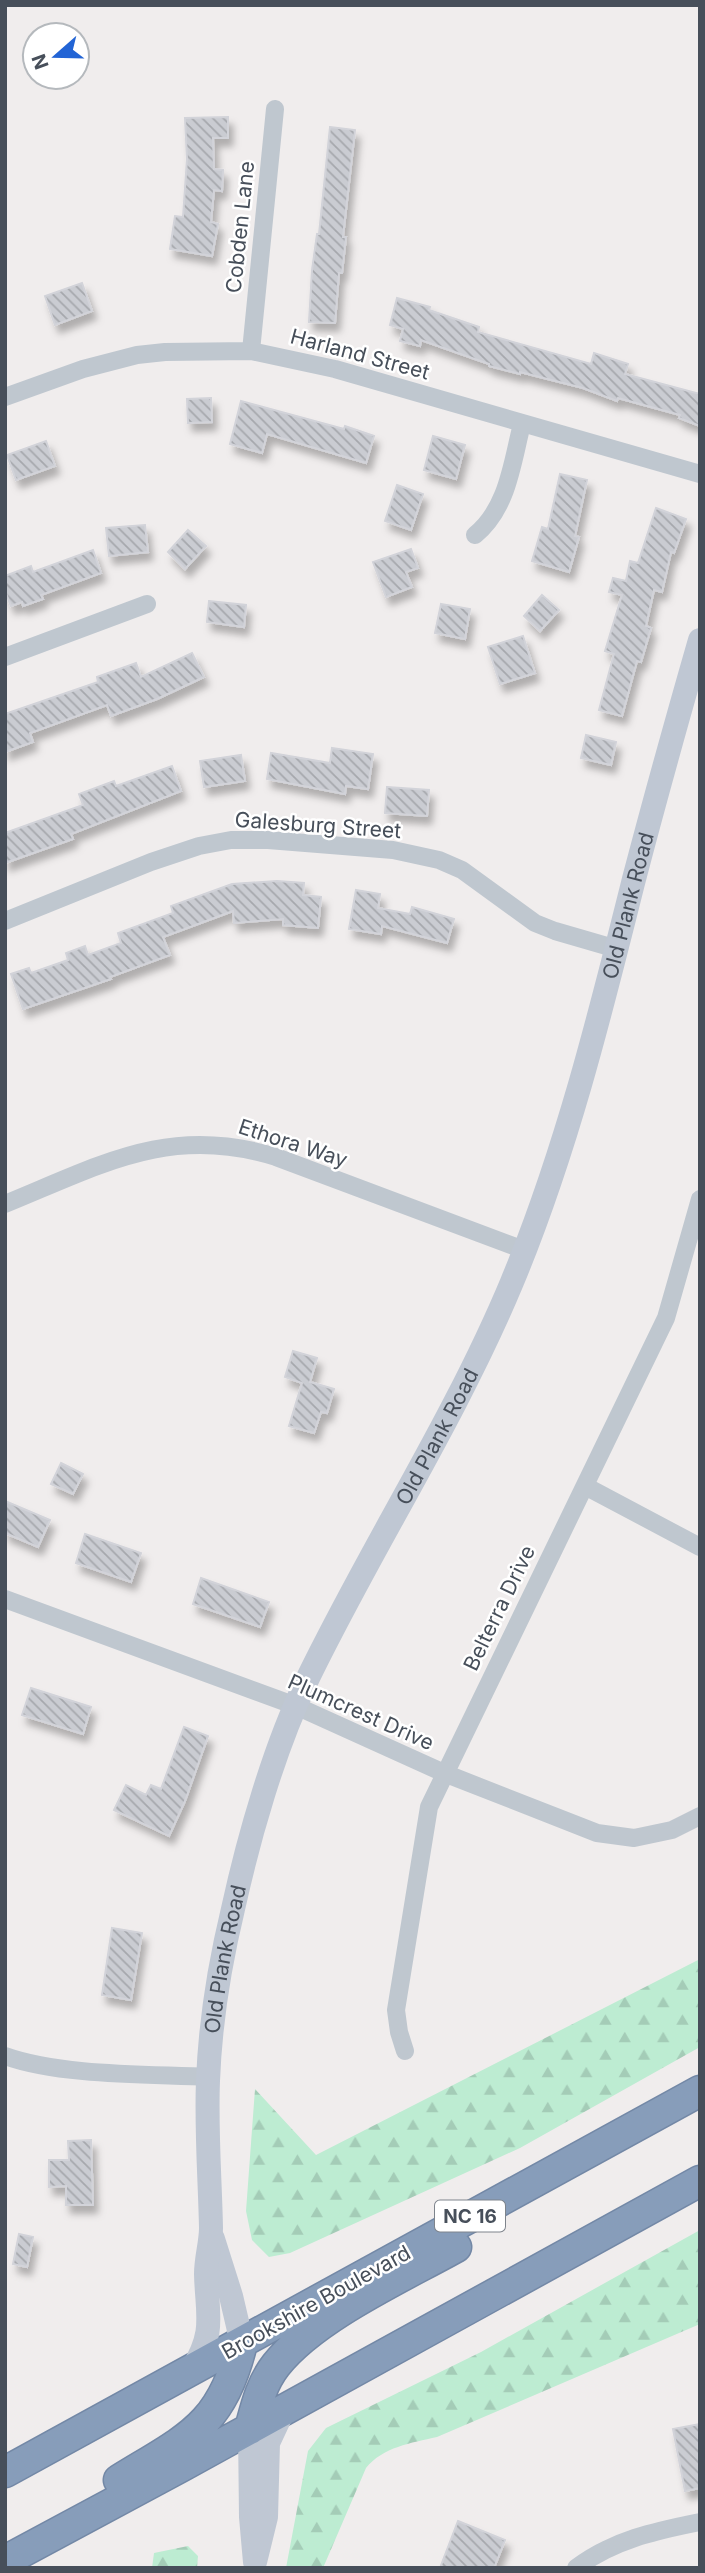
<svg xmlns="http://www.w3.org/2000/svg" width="705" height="2573" viewBox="0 0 705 2573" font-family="Inter,sans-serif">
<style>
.forest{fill:url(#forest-firs)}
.building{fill:url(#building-back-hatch);stroke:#d2d3d9;stroke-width:2;filter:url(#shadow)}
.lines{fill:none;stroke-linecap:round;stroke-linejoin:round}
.highway-casing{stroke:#7388a6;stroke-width:33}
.street{stroke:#bfc7cf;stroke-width:18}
.secondary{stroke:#bfc7d3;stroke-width:24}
.highway{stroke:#879dba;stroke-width:30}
.labels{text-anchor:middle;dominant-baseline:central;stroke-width:5;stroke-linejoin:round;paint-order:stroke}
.shield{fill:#fff;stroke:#7e848c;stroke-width:2}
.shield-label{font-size:19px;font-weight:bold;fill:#474f5a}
.street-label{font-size:21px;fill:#474f5a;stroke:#fff}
</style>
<defs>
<pattern id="forest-firs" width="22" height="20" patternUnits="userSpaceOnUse" patternTransform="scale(1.75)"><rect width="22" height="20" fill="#bdecd2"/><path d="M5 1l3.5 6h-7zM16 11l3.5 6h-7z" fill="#a4ccb7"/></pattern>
<pattern id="building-back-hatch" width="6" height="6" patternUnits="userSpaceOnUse" patternTransform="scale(1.75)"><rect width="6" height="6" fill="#caccd2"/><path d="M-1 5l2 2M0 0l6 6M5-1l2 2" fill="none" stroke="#a6a8ad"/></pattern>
<filter id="shadow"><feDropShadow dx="4.5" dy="8" stdDeviation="3.5" flood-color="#0004"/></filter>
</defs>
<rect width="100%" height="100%" fill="#f0eded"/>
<path class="forest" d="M 700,1959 L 700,2047 L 520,2148 L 290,2253 L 269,2257 L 252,2240 L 246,2211 L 255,2089 L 316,2155 Z
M 700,2230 L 700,2324 L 437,2437 C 411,2443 383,2447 366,2468 L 323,2568 L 286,2568 L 308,2451 L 326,2428 L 481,2352 Z
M 188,2546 L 198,2556 L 197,2568 L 152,2568 L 154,2553 Z"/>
<path class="building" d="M 228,117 L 228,138 L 213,138 L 214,169 L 223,170 L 222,191 L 214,190 L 211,222 L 218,224 L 212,256 L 170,249 L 175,216 L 183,217 L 187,159 L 185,118 Z
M 330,127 L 355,130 L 343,237 L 346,237 L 342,273 L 339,273 L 335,323 L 309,322 L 312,270 L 317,234 L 319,234 Z
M 82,283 L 92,311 L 55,325 L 45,296 Z
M 397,298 L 430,307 L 429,310 L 479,327 L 478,332 L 591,364 L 594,353 L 628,364 L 625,374 L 700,394 L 700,426 L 679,418 L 680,415 L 618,398 L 617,401 L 583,388 L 520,372 L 520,374 L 489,366 L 489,364 L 421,340 L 420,346 L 400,341 L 403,329 L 390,325 Z
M 211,398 L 212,422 L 188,423 L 187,399 Z
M 241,401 L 344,429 L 345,426 L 374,436 L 366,463 L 267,434 L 262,453 L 230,444 Z
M 433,436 L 465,445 L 456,479 L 424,470 Z
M 46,441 L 55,466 L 16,480 L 7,455 Z
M 560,474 L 587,480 L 575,536 L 579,537 L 569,572 L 532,561 L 542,527 L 548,529 Z
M 397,485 L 423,494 L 411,530 L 385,521 Z
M 656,508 L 686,519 L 674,553 L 671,552 L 662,592 L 654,590 L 646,626 L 651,628 L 641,662 L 637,661 L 622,716 L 599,710 L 614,654 L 605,651 L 622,595 L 609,592 L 613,578 L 626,581 L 630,561 L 638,563 Z
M 145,525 L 148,552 L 109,556 L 106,528 Z
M 188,530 L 206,546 L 185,569 L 168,552 Z
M 411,549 L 418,568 L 406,572 L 412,587 L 386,597 L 373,562 Z
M 93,550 L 101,573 L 41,595 L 43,599 L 23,606 L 22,602 L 11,606 L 5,591 L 5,576 L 31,566 L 33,572 Z
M 542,595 L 559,610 L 540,631 L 524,616 Z
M 209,601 L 246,605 L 244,627 L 207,622 Z
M 441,604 L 470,609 L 465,639 L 435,633 Z
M 523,636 L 535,673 L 500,684 L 488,647 Z
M 192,653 L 204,677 L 157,699 L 111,716 L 107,705 L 30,733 L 33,742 L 5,752 L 5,714 L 98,682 L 97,677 L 136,663 L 141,677 Z
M 586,735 L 616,742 L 611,765 L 581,758 Z
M 332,748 L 373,754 L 368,789 L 346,786 L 345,794 L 267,779 L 271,753 L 330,763 Z
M 241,755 L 245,781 L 204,787 L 200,761 Z
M 172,766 L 181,791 L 71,834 L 73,839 L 5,863 L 5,833 L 83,805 L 79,794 L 114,781 L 116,786 Z
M 387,787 L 429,790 L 427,816 L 385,813 Z
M 277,881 L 304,883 L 303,895 L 321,897 L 318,928 L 283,925 L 283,919 L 234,923 L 233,911 L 163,937 L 170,955 L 110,977 L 111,979 L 23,1009 L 11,974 L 29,968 L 31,973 L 68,960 L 66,953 L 85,946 L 88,955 L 121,943 L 118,933 L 173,913 L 171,906 L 232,884 Z
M 356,890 L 380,894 L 378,908 L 410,914 L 412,907 L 454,919 L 447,943 L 382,926 L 381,934 L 349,929 Z
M 293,1351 L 317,1358 L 310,1382 L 334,1389 L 327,1413 L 321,1412 L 314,1433 L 289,1426 L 302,1383 L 285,1377 Z
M 61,1463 L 83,1474 L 73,1494 L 51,1484 Z
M 5,1501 L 50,1520 L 38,1547 L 5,1533 Z
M 85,1534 L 141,1553 L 131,1582 L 76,1563 Z
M 201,1578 L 269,1602 L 260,1627 L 193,1604 Z
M 31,1688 L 91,1707 L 83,1734 L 22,1715 Z
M 184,1727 L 208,1736 L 185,1801 L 169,1836 L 114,1810 L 126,1785 L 146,1795 L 151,1785 L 161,1789 Z
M 112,1928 L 142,1933 L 131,2000 L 102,1995 Z
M 91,2140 L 93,2205 L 66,2205 L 66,2186 L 49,2187 L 49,2160 L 69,2160 L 68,2141 Z
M 19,2234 L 33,2237 L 27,2267 L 13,2264 Z
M 700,2424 L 700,2488 L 685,2491 L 673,2429 Z
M 458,2521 L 505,2540 L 494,2568 L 440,2568 Z"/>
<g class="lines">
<g class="highway-casing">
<path id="highway" d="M 250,2429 C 256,2407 261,2384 276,2365 C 314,2317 402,2277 456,2247
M 5,2472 L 700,2091
M 119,2480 C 187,2438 222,2427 242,2343
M 5,2561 L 182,2466 L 700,2181"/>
</g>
<path class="street" d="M 251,351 L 275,109
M 5,397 L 83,369 L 137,355 L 165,352 L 251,351 L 335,369 L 700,474
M 475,535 C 508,508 512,463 522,424
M 5,657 L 147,604
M 5,921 L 151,862 L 199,846 L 231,840 L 268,840 L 393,850 L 439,860 L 462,870 L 535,923 L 555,931 L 617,949
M 5,1204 C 101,1165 170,1124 276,1157 L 524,1250
M 585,1486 L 700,1547
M 5,1599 L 296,1706 L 444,1773 L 597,1833 L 634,1838 L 672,1830 L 700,1816
M 405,2051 L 399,2032 L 396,2010 L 429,1807 L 666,1318 L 700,1199
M 5,2056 C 61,2076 148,2074 208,2077
M 576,2568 C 613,2540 655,2531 700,2522"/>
<g class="secondary">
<path d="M 213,2239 L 231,2296 L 242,2343"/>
<path id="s1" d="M 192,2370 C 216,2331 207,2315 206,2274 C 206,2258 211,2243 211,2228 C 210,2179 206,2130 208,2081 C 210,2026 220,1963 233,1909 C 249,1836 274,1749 306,1682 C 371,1547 454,1421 512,1282 C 566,1152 600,1015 634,879 C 655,799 677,720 700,640"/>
<path d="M 250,2429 L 251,2517 L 255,2562 L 266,2517 L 268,2443 L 283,2411"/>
</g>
<use href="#highway" class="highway"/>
</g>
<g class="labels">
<rect class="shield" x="435" y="2200.5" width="70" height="31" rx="5"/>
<g class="shield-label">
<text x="470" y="2216">NC 16</text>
</g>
<g class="street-label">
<text transform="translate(240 227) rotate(-84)">Cobden Lane</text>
<text transform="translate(360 354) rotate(15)">Harland Street</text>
<text transform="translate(318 825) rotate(4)">Galesburg Street</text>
<text stroke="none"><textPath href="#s1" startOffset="1550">Old Plank Road</textPath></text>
<text transform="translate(293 1143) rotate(18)">Ethora Way</text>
<text stroke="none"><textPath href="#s1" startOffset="984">Old Plank Road</textPath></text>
<text transform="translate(499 1608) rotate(-64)">Belterra Drive</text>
<text transform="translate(361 1712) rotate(24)">Plumcrest Drive</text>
<text stroke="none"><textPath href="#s1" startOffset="416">Old Plank Road</textPath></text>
<text transform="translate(316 2302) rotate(-29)">Brookshire Boulevard</text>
</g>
</g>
<rect width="705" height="2573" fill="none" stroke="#474f5a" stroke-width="14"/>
<g transform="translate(56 56) rotate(250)"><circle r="33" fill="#ffffff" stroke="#b5b9bd" stroke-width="2"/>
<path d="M0-5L12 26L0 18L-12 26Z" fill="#2264d5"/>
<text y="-10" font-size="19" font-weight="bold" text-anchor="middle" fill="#474f5a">N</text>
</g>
</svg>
